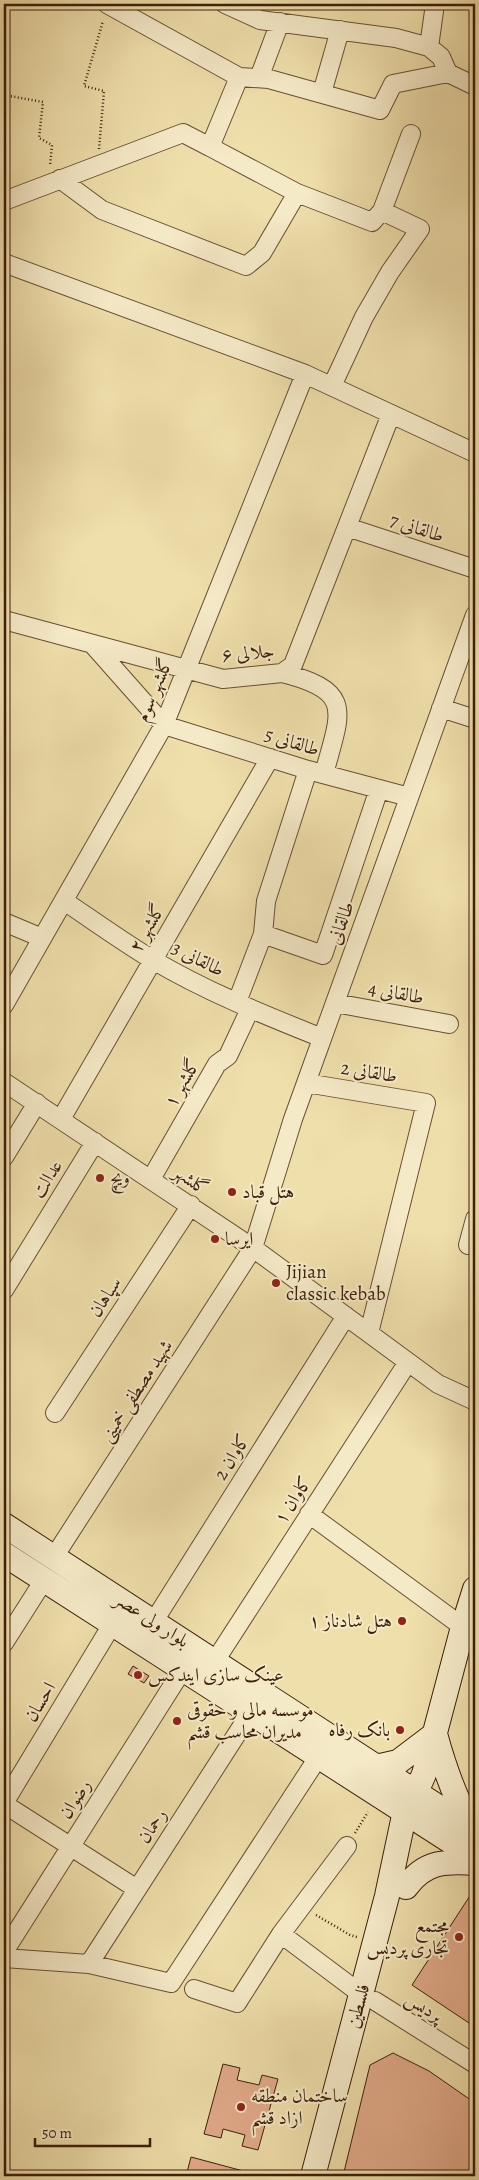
<svg xmlns="http://www.w3.org/2000/svg" width="479" height="2180" viewBox="0 0 479 2180" font-family="Alegreya,Amiri,serif">
<style>
.building{fill:#e3ab8c;stroke:#3c1f0c}
.lines{fill:none;stroke-linecap:round;stroke-linejoin:round}
.minor-casing{stroke:#694f34;stroke-width:20}
.secondary-casing{stroke:#3c1f0c;stroke-width:26}
.path{stroke:#3c1f0c;stroke-width:2.5;stroke-dasharray:1 2.5;stroke-linecap:butt}
.minor{stroke:#f5eac8;stroke-width:18}
.secondary{stroke:#f5eac8;stroke-width:24}
.poi-dot{fill:#8f2418;stroke:#f5eac8;stroke-width:2}
.labels{text-anchor:middle;dominant-baseline:central;stroke-width:4;stroke-linejoin:round;paint-order:stroke}
.street-label{font-size:19px;fill:#3c1f0c;stroke:#f5eac8}
.poi-label{font-size:19px;fill:#3c1f0c;stroke:#f5eac8;text-anchor:start}
</style>
<rect width="100%" height="100%" fill="#efdfab"/>
<filter id="stains"><feTurbulence type="fractalNoise" baseFrequency=".004" numOctaves="4"/><feColorMatrix values="0 0 0 0 .2 0 0 0 0 .09 0 0 0 0 .02 0 0 0 .5 -.17"/></filter>
<radialGradient id="worn" r=".72"><stop offset=".6" stop-color="#630" stop-opacity="0"/><stop offset="1" stop-color="#630" stop-opacity=".3"/></radialGradient>
<path class="building" d="M 133,1666 L 149,1676 L 144,1683 L 128,1674 Z
M 475,1888 L 475,2027 L 412,1985 Z
M 393,2053 L 429,2071 L 475,2103 L 475,2176 L 343,2176 L 370,2065 Z
M 223,2064 L 240,2068 L 237,2080 L 259,2085 L 262,2075 L 278,2079 L 258,2150 L 242,2146 L 245,2135 L 223,2129 L 221,2138 L 204,2134 Z
M 191,2157 L 262,2176 L 186,2176 Z"/>
<g class="lines">
<g class="minor-casing">
<path id="minor" d="M 225,4 L 260,20 L 396,38 L 429,47 L 441,57 L 448,73
M 429,47 L 435,4
M 239,77 L 269,79 L 380,110 L 393,84 L 448,73 L 475,86
M 259,78 L 280,22
M 322,93 L 340,30
M 210,147 L 297,193 L 372,222 L 382,211 L 420,229 L 390,272 L 364,317 L 332,386
M 60,179 L 102,210 L 246,266 L 262,253 L 297,193
M 4,201 L 183,133 L 210,147 L 239,77 L 107,4
M 382,211 L 411,134
M 4,263 L 305,374 L 475,453
M 347,527 L 475,569
M 4,620 L 223,679 L 282,673 L 293,665 L 391,414
M 94,646 L 164,725 L 308,770 L 409,797
M 282,673 C 356,691 340,713 324,774
M 441,708 L 475,719
M 64,901 C 94,921 123,942 153,960 C 207,992 265,1015 322,1038
M 4,922 L 42,938
M 263,934 L 323,955 L 379,789
M 237,1002 L 263,934 L 266,901 L 308,770
M 335,1003 L 449,1024
M 4,1005 L 164,725 L 305,374
M 4,1082 L 253,1248 L 438,1384 L 475,1401
M 306,1083 L 426,1103 L 369,1333
M 61,1119 L 270,758
M 4,1157 L 37,1103
M 151,1179 L 217,1064 L 228,1056 L 250,1009
M 468,1245 L 475,1219
M 4,1290 L 95,1142
M 55,1413 L 191,1205
M 309,1514 L 463,1627
M 54,1557 L 253,1248 L 293,1119 L 475,615
M 154,1621 L 346,1316
M 4,1643 L 44,1580
M 215,1661 L 408,1362
M 4,1803 L 113,1623
M 4,1804 L 137,1889
M 281,1934 L 361,1994
M 4,1952 L 183,1669
M 4,1958 L 89,1964 L 171,1983 L 319,1756
M 89,1964 L 251,1712
M 194,1989 L 237,2003 L 281,1934 L 347,1846
M 375,2001 L 475,2064"/>
</g>
<g class="secondary-casing">
<path id="secondary" d="M 4,1525 L 475,1831
M 4,1554 L 475,1857
M 376,1767 L 398,1762 L 435,1734 C 444,1767 454,1797 471,1826
M 406,1887 C 425,1861 445,1861 475,1863
M 313,2176 L 387,1896 L 405,1811 L 411,1790 L 421,1781 L 424,1774 L 463,1627 L 475,1589"/>
</g>
<path class="path" d="M 4,95 L 43,102 L 39,138 L 52,145 L 50,166
M 99,149 L 104,91 L 84,86 L 103,21
M 355,1833 L 368,1812
M 316,1915 L 350,1935 L 357,1937"/>
<use href="#minor" class="minor"/>
<use href="#secondary" class="secondary"/>
</g>
<g class="poi-dot">
<circle cx="100" cy="1178" r="5"/>
<circle cx="232" cy="1192" r="5"/>
<circle cx="215" cy="1239" r="5"/>
<circle cx="276" cy="1283" r="5"/>
<circle cx="402" cy="1621" r="5"/>
<circle cx="138" cy="1675" r="5"/>
<circle cx="177" cy="1721" r="5"/>
<circle cx="400" cy="1730" r="5"/>
<circle cx="459" cy="1937" r="5"/>
<circle cx="241" cy="2107" r="5"/>
</g>
<g class="labels">
<g class="street-label">
<text transform="translate(417 528) rotate(18)">طالقانی 7</text>
<text transform="translate(248 653) rotate(-5)">جلالی ۶</text>
<text transform="translate(154 690) rotate(-67)">گلشهر سوم</text>
<text transform="translate(292 742) rotate(17)">طالقانی 5</text>
<text transform="translate(341 923) rotate(-70)">طالقانی</text>
<text transform="translate(147 928) rotate(-60)">گلشهر ۲</text>
<text transform="translate(198 959) rotate(27)">طالقانی 3</text>
<text transform="translate(396 993) rotate(10)">طالقانی 4</text>
<text transform="translate(369 1072) rotate(9)">طالقانی 2</text>
<text transform="translate(182 1083) rotate(-60)">گلشهر ۱</text>
<text transform="translate(47 1179) rotate(-58)">عدالت</text>
<text transform="translate(191 1180) rotate(34)">گلشهر</text>
<text transform="translate(105 1297) rotate(-57)">سپاهان</text>
<text transform="translate(136 1391) rotate(-57)">شهید مصطفی خمینی</text>
<text transform="translate(232 1457) rotate(-58)">کاوان 2</text>
<text transform="translate(293 1500) rotate(-57)">کاوان ۱</text>
<text transform="translate(152 1620) rotate(33)">بلوار ولی عصر</text>
<text transform="translate(40 1702) rotate(-59)">احسان</text>
<text transform="translate(75 1799) rotate(-58)">رضوان</text>
<text transform="translate(152 1826) rotate(-57)">رحمان</text>
<text transform="translate(358 2006) rotate(-75)">فلسطین</text>
<text transform="translate(424 2007) rotate(33)">پردیس</text>
</g>
<g class="poi-label">
<text x="110" y="1178">ویچ</text>
<text x="242" y="1192">هتل قباد</text>
<text x="225" y="1239">ایرسا</text>
<text x="286" y="1272">Jijian<tspan x="286" dy="22">classic kebab</tspan></text>
<text x="392" y="1621" text-anchor="end">هتل شادناز ۱</text>
<text x="148" y="1675">عینک سازی ایندکس</text>
<text x="187" y="1710">موسسه مالی و حقوقی<tspan x="187" dy="22">مدیران محاسب قشم</tspan></text>
<text x="390" y="1730" text-anchor="end">بانک رفاه</text>
<text x="449" y="1926" text-anchor="end">مجتمع<tspan x="449" dy="22">تجاری پردیس</tspan></text>
<text x="251" y="2096">ساختمان منطقه<tspan x="251" dy="22">ازاد قشم</tspan></text>
</g>
</g>
<rect width="479" height="2180" fill="none" stroke="#efdfab" stroke-width="20"/>
<rect x="5" y="5" width="469" height="2170" fill="none" stroke="#3c1f0c" stroke-width="2.5"/>
<rect x="10" y="10" width="459" height="2160" fill="none" stroke="#3c1f0c"/>
<path d="M35 2138v8h115v-8" fill="none" stroke="#3c1f0c" stroke-width="2.5"/>
<text x="42" y="2138" font-size="15" fill="#3c1f0c" stroke="#f5eac8" stroke-width="4" paint-order="stroke">50 m</text>
<rect width="100%" height="100%" filter="url(#stains)"/>
<rect width="100%" height="100%" fill="url(#worn)"/>
</svg>
